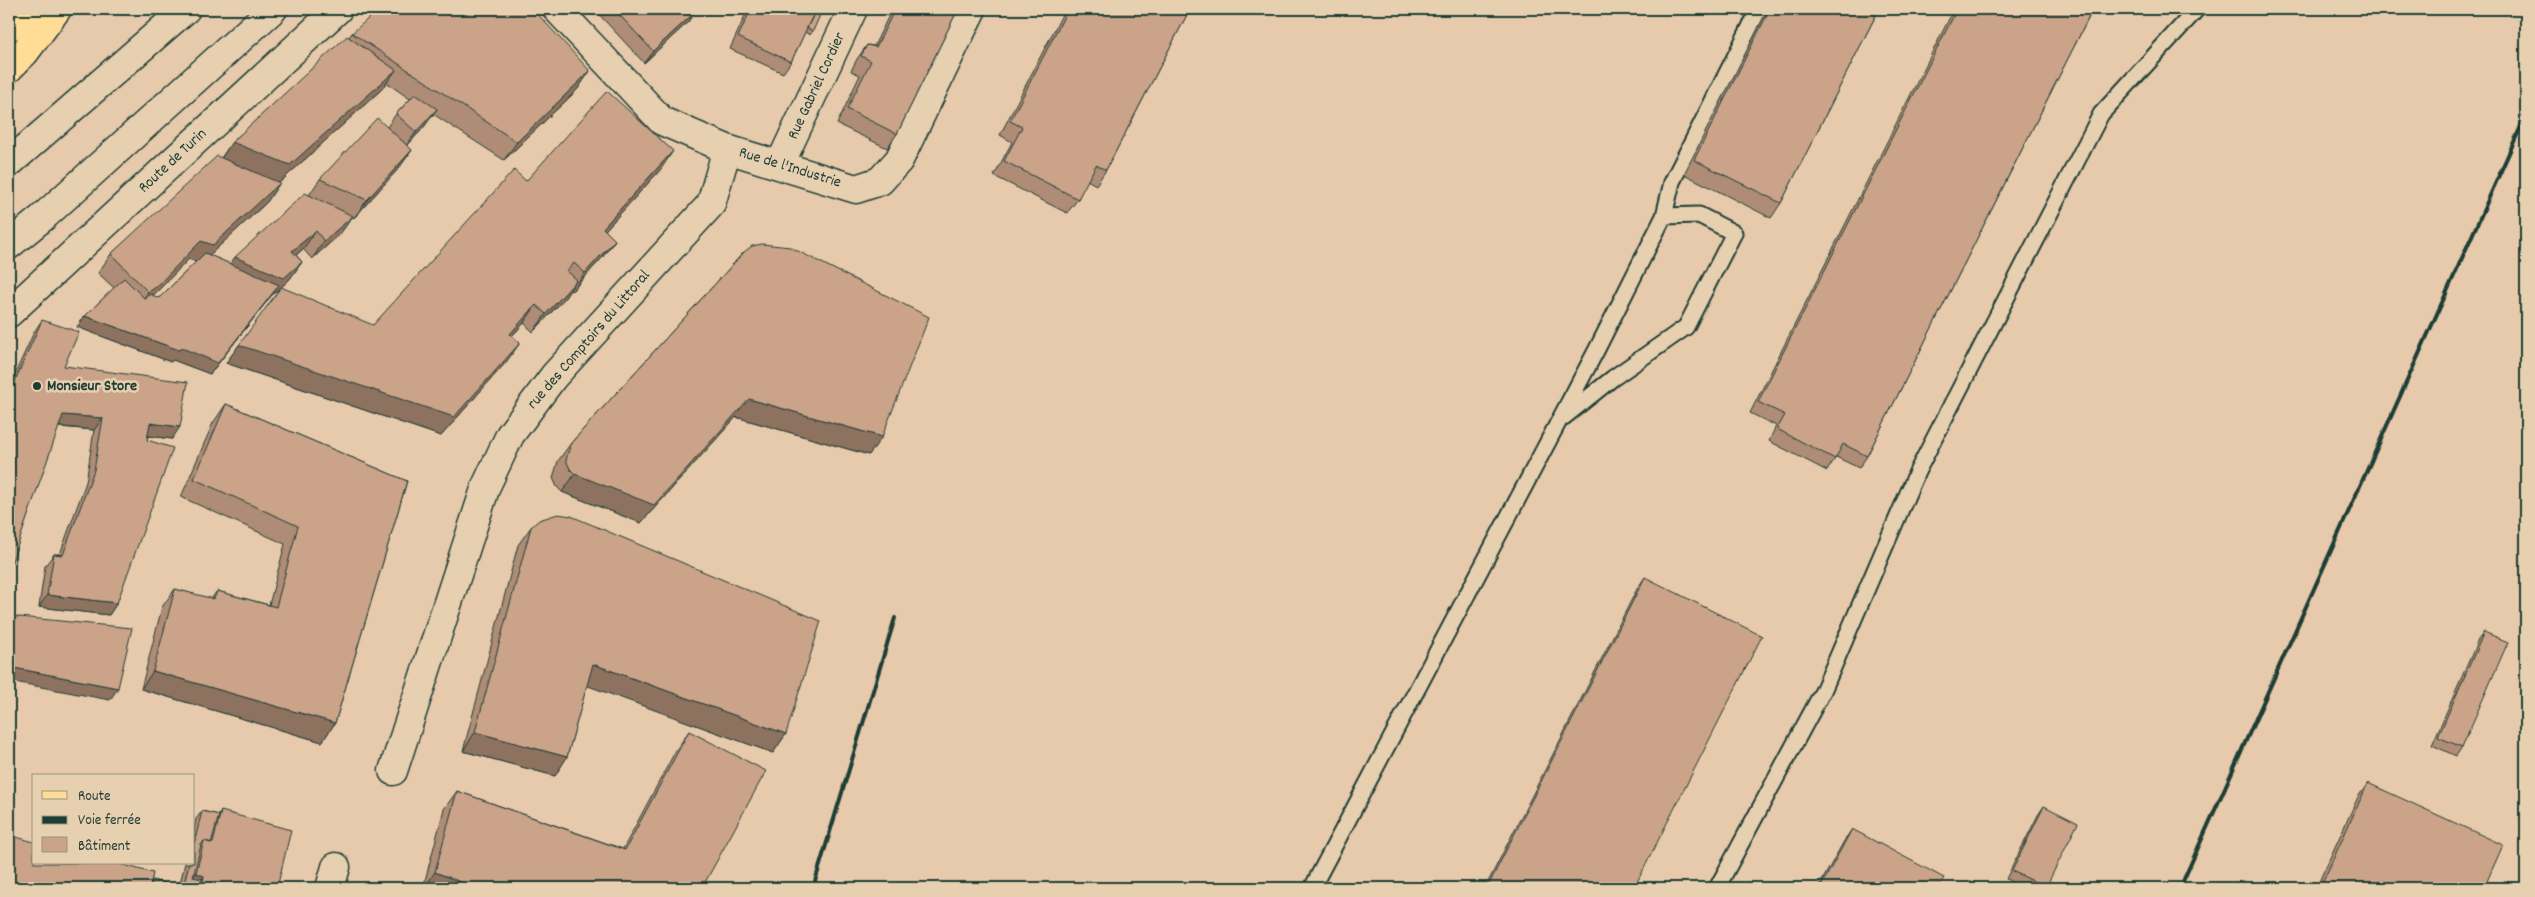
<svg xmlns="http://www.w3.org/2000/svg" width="2535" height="897" viewBox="0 0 2535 897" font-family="Dekko,sans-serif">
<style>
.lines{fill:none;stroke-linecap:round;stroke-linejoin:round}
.lane-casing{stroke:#1f3d34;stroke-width:19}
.street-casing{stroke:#1f3d34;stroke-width:31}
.secondary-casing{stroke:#1f3d34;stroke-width:31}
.primary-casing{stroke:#1f3d34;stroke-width:31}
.lane{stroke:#e7d0b0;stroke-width:15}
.street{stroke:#e7d0b0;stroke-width:28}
.secondary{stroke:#e7d0b0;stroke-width:28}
.primary{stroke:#ffdd96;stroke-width:28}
.rail{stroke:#1f3d34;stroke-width:4}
.wall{fill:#ae8c76;stroke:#1f3d34;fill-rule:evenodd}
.shaded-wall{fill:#8d7260;stroke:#1f3d34}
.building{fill:#caa389;stroke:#1f3d34}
.poi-dot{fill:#1f3d34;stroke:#e7d0b0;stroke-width:2}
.labels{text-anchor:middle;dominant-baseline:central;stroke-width:5;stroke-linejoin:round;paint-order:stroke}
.street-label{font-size:16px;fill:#1f3d34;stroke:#e7d0b0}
.poi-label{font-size:16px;font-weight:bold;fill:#1f3d34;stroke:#e7d0b0;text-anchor:start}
</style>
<rect width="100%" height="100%" fill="#e7caab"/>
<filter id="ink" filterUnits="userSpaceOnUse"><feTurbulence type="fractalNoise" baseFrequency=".02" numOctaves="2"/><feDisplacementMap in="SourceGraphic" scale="10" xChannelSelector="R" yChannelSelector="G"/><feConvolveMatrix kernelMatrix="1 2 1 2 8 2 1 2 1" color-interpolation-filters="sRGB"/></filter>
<g filter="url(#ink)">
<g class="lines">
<g class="lane-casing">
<path id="lane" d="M 1564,417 L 1613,378 L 1686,327 L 1734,233 L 1699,215 L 1664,216
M 1312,888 L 1597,349 L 1664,216 L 1672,182 L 1759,9
M 1717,888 L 1823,691 L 1917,472 L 2101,114 L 2197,9"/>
</g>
<g class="street-casing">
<path id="street" d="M 557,9 L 662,121 L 727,149 L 856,189 L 880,181 L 899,160 L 972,9
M 780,164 L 853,9
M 393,771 L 486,486 L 510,435 L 554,376 L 711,204 L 727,149
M 330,888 L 336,867"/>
</g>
<g class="secondary-casing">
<path id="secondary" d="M 9,163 L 186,9
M 9,245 L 42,218 L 273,9
M 9,313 L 338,9"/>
</g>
<g class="primary-casing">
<path id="primary" d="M 9,27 L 29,9
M 9,68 L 25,52 L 57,9"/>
</g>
<use href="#lane" class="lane"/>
<use href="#street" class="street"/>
<use href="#secondary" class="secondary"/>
<use href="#primary" class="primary"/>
<path class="rail" d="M 813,888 L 895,618
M 2180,888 L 2526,115"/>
</g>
<path class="wall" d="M 594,9 L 693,9 L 695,12 L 687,23 L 644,63 Z
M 748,9 L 816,9 L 815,12 L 813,31 L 810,35 L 805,32 L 791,62 L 783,73 L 730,49 Z
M 892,9 L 958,9 L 897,134 L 887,148 L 837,124 L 860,75 L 851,71 L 857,59 L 867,45 L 874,46 Z
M 1065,9 L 1190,9 L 1106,170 L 1096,185 L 1087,180 L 1078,199 L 1067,213 L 994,176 L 1012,142 L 1000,135 Z
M 1768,9 L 1879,9 L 1781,203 L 1771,218 L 1684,174 Z
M 1954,9 L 2093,9 L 1867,456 L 1859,468 L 1836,457 L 1827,471 L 1769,441 L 1776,426 L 1750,413 Z
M 352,33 L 590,71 L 577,90 L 504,160 L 433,114 L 424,127 L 407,146 L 412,150 L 399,168 L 354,218 L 352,217 L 340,234 L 312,259 L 303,249 L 296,255 L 302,262 L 289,280 L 271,296 L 210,374 L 173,360 L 171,362 L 77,327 L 85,316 L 114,288 L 98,273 L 111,254 L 221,158 L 232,142 L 349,37 ZM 387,83 L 410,99 L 396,114 L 387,127 L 320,179 L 309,195 L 230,264 L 209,255 L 267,202 L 279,183 L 383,88 ZM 189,259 L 196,262 L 160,297 L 157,298 L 153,295 Z
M 661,169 L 605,230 L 615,240 L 602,258 L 572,291 L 570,290 L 564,299 L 533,332 L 524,323 L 512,336 L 507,361 L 441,436 L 226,363 L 239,345 L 373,325 L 526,181 Z
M 744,252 L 869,455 L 736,417 L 641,523 L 562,492 L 557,487 L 553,478 L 558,461 L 571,443 Z
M 42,320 L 64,366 L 172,439 L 148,436 L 117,603 L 109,615 L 39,607 L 45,566 L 54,554 L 60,554 L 86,482 L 94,430 L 58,427 L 9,570 L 9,387 L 34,332 Z
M 226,404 L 407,481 L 335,723 L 322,742 L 141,689 L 162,607 L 175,589 L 211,599 L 217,591 L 269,605 L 285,544 L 181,497 L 213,423 Z
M 531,527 L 786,734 L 773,753 L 587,685 L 567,757 L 555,776 L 463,751 L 518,545 Z
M 1645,577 L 1634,888 L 1485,888 L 1637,589 Z
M 2484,632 L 2462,747 L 2456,756 L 2432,745 L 2478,640 Z
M 689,731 L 702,888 L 423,888 L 444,809 L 457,791 L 623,849 L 676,750 Z
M 2368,783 L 2484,888 L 2316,888 L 2358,797 Z
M 2044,806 L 2046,887 L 2045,888 L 2025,888 L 2006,879 L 2038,815 Z
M 202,811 L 219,815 L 221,811 L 277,888 L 9,888 L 152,880 L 179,887 L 185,863 L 194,863 L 194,829 L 196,819 Z
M 1852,829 L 1938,888 L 1818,888 L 1844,841 Z"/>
<path class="shaded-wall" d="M 695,12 L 687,23 L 644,63 L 653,51 Z
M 396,70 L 383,88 L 278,184 L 220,160 L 232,142 Z
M 590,71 L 577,90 L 504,160 L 517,142 Z
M 437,109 L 424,127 L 403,150 L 416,132 Z
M 412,150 L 399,168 L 354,218 L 367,200 Z
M 673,151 L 661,169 L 590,247 L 603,228 Z
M 280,183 L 267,202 L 200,264 L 189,259 L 143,306 L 136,310 L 148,292 L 201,241 Z
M 353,216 L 340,234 L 312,259 L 324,241 Z
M 316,231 L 303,249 L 279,270 L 292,251 Z
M 615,240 L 602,258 L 572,291 L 585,273 Z
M 235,257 L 302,262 L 289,280 L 271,296 L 210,374 L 173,360 L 171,362 L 77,327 L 85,316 L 179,350 L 222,275 Z
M 577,280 L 564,299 L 533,332 L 546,314 Z
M 536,305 L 524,323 L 497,352 L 510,334 Z
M 520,343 L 507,361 L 441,436 L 226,363 L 239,345 Z
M 749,399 L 882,437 L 869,455 L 736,417 L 641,523 L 562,492 L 575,474 Z
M 63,415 L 103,418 L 94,430 L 54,426 Z
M 150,423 L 180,427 L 172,439 L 142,435 Z
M 47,595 L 117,603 L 109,615 L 39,607 Z
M 593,664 L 786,734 L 773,753 L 580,683 Z
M 9,667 L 118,688 L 110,700 L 9,681 Z
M 153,671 L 335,723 L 322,742 L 141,689 Z
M 475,732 L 567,757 L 555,776 L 463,751 Z
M 435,872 L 476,888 L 424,888 Z
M 196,873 L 204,876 L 196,888 L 187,885 Z"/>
<path class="building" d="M 379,9 L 533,9 L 590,71 L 517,142 L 352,33 Z
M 614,9 L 693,9 L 695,12 L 653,51 Z
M 751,9 L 816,9 L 791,62 L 738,37 Z
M 895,9 L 958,9 L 897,134 L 847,109 L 871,61 L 861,56 L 867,45 L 876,47 Z
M 1068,9 L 1190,9 L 1106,170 L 1096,165 L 1078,199 L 1004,161 L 1022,127 L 1010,121 Z
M 1770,9 L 1879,9 L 1781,203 L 1694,160 Z
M 1957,9 L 2093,9 L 1867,456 L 1843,444 L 1835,459 L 1777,429 L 1785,415 L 1758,402 Z
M 815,12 L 820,15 L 813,31 L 807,28 Z
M 347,36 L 396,70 L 290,165 L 232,142 Z
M 607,91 L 673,151 L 603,228 L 615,240 L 585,273 L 574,263 L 567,271 L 577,280 L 546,314 L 536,305 L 510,334 L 520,343 L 454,417 L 239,345 L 281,287 L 373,325 L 514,170 L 526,181 Z
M 415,94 L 437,109 L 416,132 L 396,114 Z
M 377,118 L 412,150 L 367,200 L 320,179 Z
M 217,156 L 280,183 L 213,245 L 201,241 L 156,287 L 148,292 L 111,254 Z
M 305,193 L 353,216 L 324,241 L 316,231 L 292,251 L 302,262 L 284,278 L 235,257 Z
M 762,244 L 790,247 L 929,317 L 882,437 L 749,399 L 654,505 L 575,474 L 570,469 L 566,460 L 571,443 L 744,252 L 752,246 Z
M 205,253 L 279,285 L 218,363 L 182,348 L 179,350 L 85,316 L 124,278 L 144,298 L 151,294 L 157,298 L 160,297 Z
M 42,320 L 79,332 L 64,366 L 188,382 L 180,427 L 150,423 L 147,440 L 173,448 L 117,603 L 47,595 L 54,554 L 63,555 L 94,470 L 103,418 L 63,415 L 9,570 L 9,394 Z
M 226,404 L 407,481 L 335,723 L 153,671 L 175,589 L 214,599 L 217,591 L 276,607 L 298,526 L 194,479 Z
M 558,514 L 571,516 L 821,621 L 786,734 L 593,664 L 567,757 L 475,732 L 531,527 L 539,520 Z
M 1645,577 L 1762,636 L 1634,888 L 1487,888 Z
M 9,616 L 132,628 L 118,688 L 9,667 Z
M 2484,632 L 2508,642 L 2462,747 L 2438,737 Z
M 689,731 L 766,771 L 702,888 L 476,888 L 435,872 L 457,791 L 625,850 Z
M 2368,783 L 2503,845 L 2484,888 L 2320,888 Z
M 2044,806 L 2078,823 L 2046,887 L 2012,871 Z
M 202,811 L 219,815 L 211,843 L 204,841 L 201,845 L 193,877 L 202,879 L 200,888 L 150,888 L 152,880 L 183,888 L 189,863 L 194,863 L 194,844 Z
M 221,811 L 291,830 L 277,888 L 202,888 L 204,876 L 196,873 L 204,841 L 213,843 Z
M 1852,829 L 1944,878 L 1938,888 L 1820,888 Z
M 9,835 L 34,842 L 34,863 L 116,863 L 153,873 L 150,888 L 9,888 Z"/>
</g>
<circle class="poi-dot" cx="37" cy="386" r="5"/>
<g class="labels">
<g class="street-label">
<text transform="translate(817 86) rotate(-65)">Rue Gabriel Cordier</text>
<text transform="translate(173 161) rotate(-43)">Route de Turin</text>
<text transform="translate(790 168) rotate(17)">Rue de l'Industrie</text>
<text transform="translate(589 340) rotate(-49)">rue des Comptoirs du Littoral</text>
</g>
<g class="poi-label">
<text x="47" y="386">Monsieur Store</text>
</g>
</g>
<rect width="2535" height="897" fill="none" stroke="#e7d0b0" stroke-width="30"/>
<rect x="15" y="15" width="2505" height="867" fill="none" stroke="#1f3d34" stroke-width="2" filter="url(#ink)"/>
<rect x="32" y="774" width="162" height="90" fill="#e7d0b0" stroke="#97957e"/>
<rect x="42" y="791" width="25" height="8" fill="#ffdd96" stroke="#97957e"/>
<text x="78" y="800" font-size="15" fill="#1f3d34">Route</text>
<rect x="42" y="816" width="25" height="8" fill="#1f3d34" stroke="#97957e"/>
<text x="78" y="824" font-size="15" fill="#1f3d34">Voie ferrée</text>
<rect x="42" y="837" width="25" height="15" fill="#caa389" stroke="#97957e"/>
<text x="78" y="850" font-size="15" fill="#1f3d34">Bâtiment</text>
</svg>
